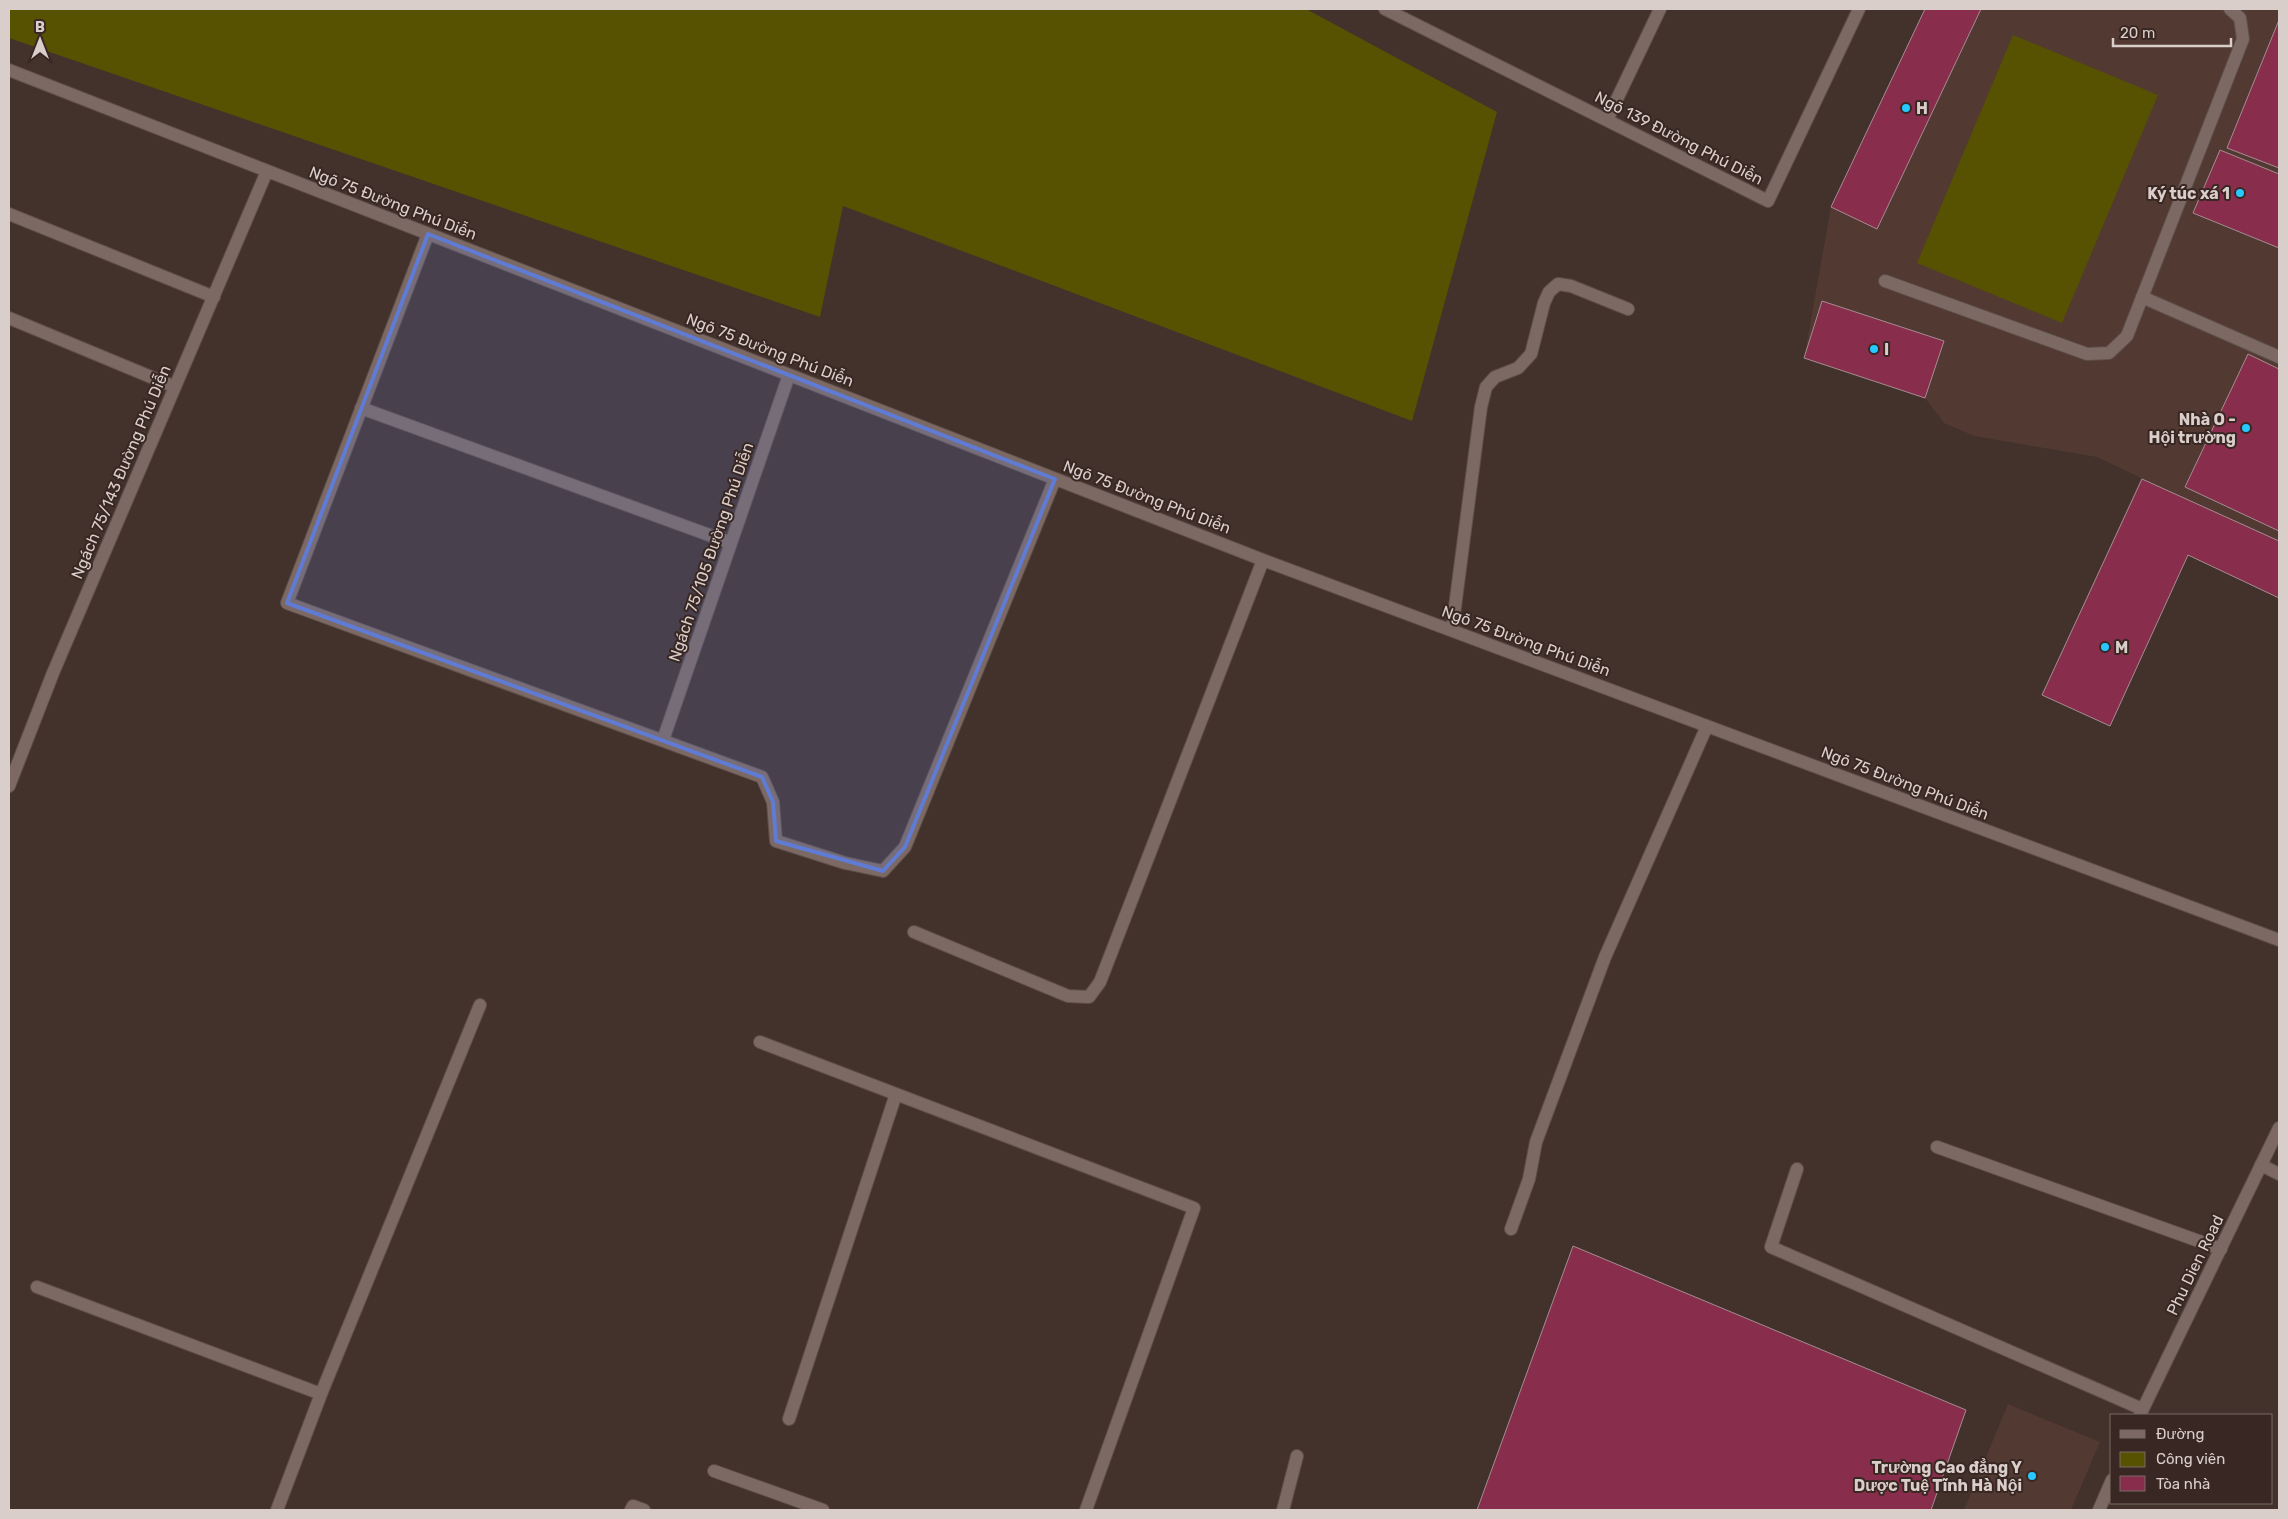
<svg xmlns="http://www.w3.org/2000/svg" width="2288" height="1519" viewBox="0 0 2288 1519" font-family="Rubik,sans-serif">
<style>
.built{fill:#523932}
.green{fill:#575202}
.building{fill:#882e4c;stroke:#a38d92}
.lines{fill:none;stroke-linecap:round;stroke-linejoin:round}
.service-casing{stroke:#5e4f4b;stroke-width:14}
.minor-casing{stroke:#5e4f4b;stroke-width:14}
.tertiary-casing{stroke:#5e4f4b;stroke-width:14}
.service{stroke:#7d6963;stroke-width:12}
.minor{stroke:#7d6963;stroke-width:12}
.tertiary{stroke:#7d6963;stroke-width:12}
.marked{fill:#5f7bd3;fill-opacity:0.2;stroke:#5f7bd3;stroke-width:4;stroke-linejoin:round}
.poi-dot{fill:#28c8ff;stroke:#382722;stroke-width:2}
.labels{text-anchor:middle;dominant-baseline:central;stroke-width:4;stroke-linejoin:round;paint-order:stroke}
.poi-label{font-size:16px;font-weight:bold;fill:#dacecb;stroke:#382722;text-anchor:start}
.street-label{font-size:16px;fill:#dacecb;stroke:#382722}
</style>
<rect width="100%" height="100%" fill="#43312c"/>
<path class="built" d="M 1925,9 L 2279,9 L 2279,598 L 2188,555 L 2110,726 L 2042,695 L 2141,478 L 2097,457 L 1974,436 L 1944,423 L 1925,398 L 1804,358 L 1831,207 Z
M 2008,1404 L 2100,1442 L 2071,1510 L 1964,1510 Z"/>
<path class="green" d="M 9,9 L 1306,9 L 1497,112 L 1412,421 L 843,206 L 820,317 L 9,38 Z
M 2013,35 L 2158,95 L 2062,323 L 1917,263 Z"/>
<path class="building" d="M 1925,9 L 1981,9 L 1877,229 L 1831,207 Z
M 2279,20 L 2279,168 L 2227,148 Z
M 2220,150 L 2279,174 L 2279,248 L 2193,213 Z
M 1822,301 L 1944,341 L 1925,398 L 1804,358 Z
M 2248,354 L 2279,369 L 2279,531 L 2185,487 Z
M 2142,479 L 2279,541 L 2279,598 L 2188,555 L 2110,726 L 2042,695 Z
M 1573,1246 L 1966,1410 L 1931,1510 L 1477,1510 Z"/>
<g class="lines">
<g class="service-casing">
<path id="service" d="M 1885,281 L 2087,354 L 2109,353 L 2127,336 L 2243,39 L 2240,18 L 2230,9
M 2142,297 L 2279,357
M 760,1042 L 1194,1208 L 1086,1510
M 1937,1147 L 2221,1249
M 789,1419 L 896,1094
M 714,1471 L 823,1510
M 631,1510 L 633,1506 L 644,1510
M 1283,1510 L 1297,1456"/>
</g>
<g class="minor-casing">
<path id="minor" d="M 1385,9 L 1768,201 L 1859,9
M 9,70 L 1263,560 L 2279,940
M 1607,120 L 1660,9
M 9,214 L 214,297
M 428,234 L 287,603 L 762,777 L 773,802 L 776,841 L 845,863 L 883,871 L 905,847 L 1055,479
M 9,318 L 175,387
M 361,408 L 731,543
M 1452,630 L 1481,407 L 1486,387 L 1495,377 L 1518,368 L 1531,354 L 1544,303 L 1549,292 L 1558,284 L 1571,286 L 1628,309
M 663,740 L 789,375
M 9,786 L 53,673 L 267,171
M 914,932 L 1068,996 L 1089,997 L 1100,982 L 1263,560
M 2261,1165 L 2279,1174
M 1797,1169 L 1771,1247 L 2142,1409
M 1511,1229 L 1529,1179 L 1536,1142 L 1605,957 L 1707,726
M 37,1287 L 321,1394
M 277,1510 L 321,1394 L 480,1005"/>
</g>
<g class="tertiary-casing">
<path id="tertiary" d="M 2140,1415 L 2279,1128
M 2099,1510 L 2112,1480"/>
</g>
<use href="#service" class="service"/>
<use href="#minor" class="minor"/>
<use href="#tertiary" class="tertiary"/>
</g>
<path class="marked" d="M 428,234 L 1055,479 L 905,847 L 883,871 L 776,841 L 773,802 L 762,777 L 287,603 Z"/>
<g class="poi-dot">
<circle cx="1906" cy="108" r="5"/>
<circle cx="2240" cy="193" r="5"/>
<circle cx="1874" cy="349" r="5"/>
<circle cx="2246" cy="428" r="5"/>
<circle cx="2105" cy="647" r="5"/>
<circle cx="2032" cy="1476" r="5"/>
</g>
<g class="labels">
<g class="poi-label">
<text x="1916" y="108">H</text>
<text x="2230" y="193" text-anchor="end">Ký túc xá 1</text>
<text x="1884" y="349">I</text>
<text x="2236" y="419" text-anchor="end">Nhà O -<tspan x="2236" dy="18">Hội trường</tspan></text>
<text x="2115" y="647">M</text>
<text x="2022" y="1467" text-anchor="end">Trường Cao đẳng Y<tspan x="2022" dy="18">Dược Tuệ Tĩnh Hà Nội</tspan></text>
</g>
<g class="street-label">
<text transform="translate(1679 138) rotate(27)">Ngõ 139 Đường Phú Diễn</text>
<text transform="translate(393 203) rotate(21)">Ngõ 75 Đường Phú Diễn</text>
<text transform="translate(770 350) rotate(21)">Ngõ 75 Đường Phú Diễn</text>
<text transform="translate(121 472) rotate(-67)">Ngách 75/143 Đường Phú Diễn</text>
<text transform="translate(1147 497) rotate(21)">Ngõ 75 Đường Phú Diễn</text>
<text transform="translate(711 552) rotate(-71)">Ngách 75/105 Đường Phú Diễn</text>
<text transform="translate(1526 641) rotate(20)">Ngõ 75 Đường Phú Diễn</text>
<text transform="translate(1905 783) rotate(21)">Ngõ 75 Đường Phú Diễn</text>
<text transform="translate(2195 1265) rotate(-64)">Phu Dien Road</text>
</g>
</g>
<rect width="2288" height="1519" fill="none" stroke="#dacecb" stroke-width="20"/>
<rect x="2110" y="1414" width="162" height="90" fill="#382722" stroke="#796a66"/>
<rect x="2120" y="1430" width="25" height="8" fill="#7d6963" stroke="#796a66"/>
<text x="2156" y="1439" font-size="15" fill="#dacecb">Đường</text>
<rect x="2120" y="1452" width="25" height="15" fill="#575202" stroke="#796a66"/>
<text x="2156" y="1464" font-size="15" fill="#dacecb">Công viên</text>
<rect x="2120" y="1476" width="25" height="15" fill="#882e4c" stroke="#796a66"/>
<text x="2156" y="1489" font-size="15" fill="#dacecb">Tòa nhà</text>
<g transform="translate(40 40)" stroke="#382722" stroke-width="4" paint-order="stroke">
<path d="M0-4L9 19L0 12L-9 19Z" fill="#dacecb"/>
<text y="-8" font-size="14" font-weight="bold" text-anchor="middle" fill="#dacecb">B</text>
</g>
<path d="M2113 38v8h118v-8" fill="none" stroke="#dacecb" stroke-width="2.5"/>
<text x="2120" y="38" font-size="15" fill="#dacecb" stroke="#382722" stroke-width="4" paint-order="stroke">20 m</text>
</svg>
